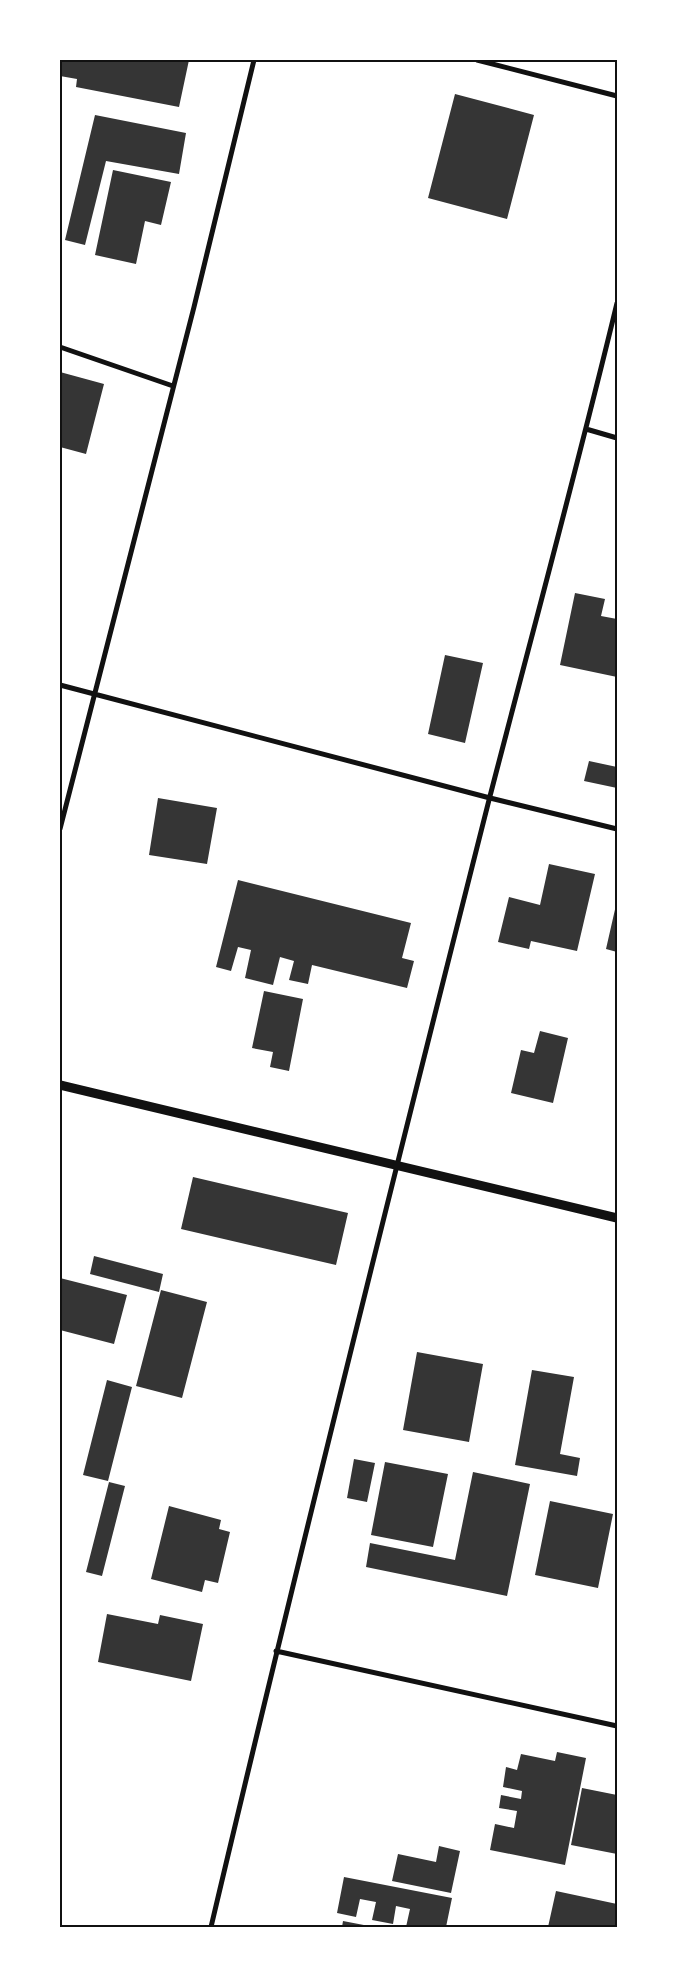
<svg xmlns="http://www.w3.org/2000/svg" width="677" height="1987" viewBox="0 0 677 1987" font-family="'Fira Sans',sans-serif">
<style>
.building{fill:#353535}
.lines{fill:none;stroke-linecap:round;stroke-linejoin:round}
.minor{stroke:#111;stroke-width:5}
.tertiary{stroke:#111;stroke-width:9}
.neatline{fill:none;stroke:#111;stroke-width:2}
</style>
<rect width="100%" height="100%" fill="#fff"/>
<path class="building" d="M 60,60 L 189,60 L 179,107 L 76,87 L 77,79 L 60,76 Z
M 455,94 L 534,115 L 507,219 L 428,198 Z
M 95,115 L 186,133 L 179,174 L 106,161 L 85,245 L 65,240 Z
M 113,170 L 171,182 L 161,225 L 145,221 L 136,264 L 95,255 Z
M 60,372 L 104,384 L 86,454 L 60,447 Z
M 575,593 L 605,599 L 601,616 L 617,619 L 617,677 L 560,665 Z
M 445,655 L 483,663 L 465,743 L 428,734 Z
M 589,761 L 617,767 L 617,788 L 584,781 Z
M 158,798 L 217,808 L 207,864 L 149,855 Z
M 549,864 L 595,874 L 577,951 L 531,941 L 529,949 L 498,942 L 509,897 L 540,905 Z
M 238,880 L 411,923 L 402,958 L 414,961 L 407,988 L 312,965 L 308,984 L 289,980 L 294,961 L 280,957 L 273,985 L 245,978 L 251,950 L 238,947 L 231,971 L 216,967 Z
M 616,905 L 617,905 L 617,952 L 606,949 Z
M 264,991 L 303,999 L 289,1071 L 270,1067 L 273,1052 L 252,1048 Z
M 540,1031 L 568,1038 L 553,1103 L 511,1093 L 521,1050 L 534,1053 Z
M 193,1177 L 348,1213 L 336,1265 L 181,1229 Z
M 94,1256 L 163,1274 L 159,1292 L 90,1274 Z
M 60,1278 L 127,1295 L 114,1344 L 60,1330 Z
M 161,1290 L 207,1302 L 182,1398 L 136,1386 Z
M 417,1352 L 483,1364 L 469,1442 L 403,1430 Z
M 532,1370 L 574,1377 L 560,1454 L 580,1458 L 577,1476 L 515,1465 Z
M 107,1380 L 132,1387 L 108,1481 L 83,1475 Z
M 354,1459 L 375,1463 L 367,1502 L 347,1498 Z
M 385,1462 L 448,1474 L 433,1547 L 371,1535 Z
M 473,1472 L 530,1484 L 507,1596 L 366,1567 L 370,1543 L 455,1560 Z
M 109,1482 L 125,1486 L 102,1576 L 86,1572 Z
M 550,1501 L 613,1514 L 598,1588 L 535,1575 Z
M 169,1506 L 221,1520 L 219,1529 L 230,1532 L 218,1583 L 205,1580 L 202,1592 L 151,1579 Z
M 107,1614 L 158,1624 L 160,1615 L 203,1624 L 191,1681 L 98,1662 Z
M 557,1752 L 586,1758 L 565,1865 L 490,1850 L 495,1824 L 514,1828 L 517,1811 L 499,1808 L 501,1795 L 521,1799 L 522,1791 L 503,1787 L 506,1767 L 517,1770 L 521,1754 L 555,1761 Z
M 582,1788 L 617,1795 L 617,1854 L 571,1845 Z
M 439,1846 L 460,1851 L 451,1893 L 392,1881 L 398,1854 L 436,1862 Z
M 344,1877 L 452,1898 L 446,1927 L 406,1927 L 410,1909 L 396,1906 L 393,1924 L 372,1920 L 376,1902 L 360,1899 L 356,1917 L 337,1913 Z
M 556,1891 L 617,1904 L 617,1927 L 548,1927 Z
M 343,1921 L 369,1926 L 369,1927 L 342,1927 Z"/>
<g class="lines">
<path class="minor" d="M 477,60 L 617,96
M 60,347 L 173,386
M 586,429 L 617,438
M 60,685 L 490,798 L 617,829
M 60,829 L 194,307 L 254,60
M 276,1651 L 617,1726
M 211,1927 C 300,1550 394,1175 489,800 C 532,634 577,469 617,303"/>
<path class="tertiary" d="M 60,1085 L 617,1218"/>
</g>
<rect width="677" height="1987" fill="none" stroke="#ffffff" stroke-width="122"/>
<rect x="61" y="61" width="555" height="1865" class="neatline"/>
</svg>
